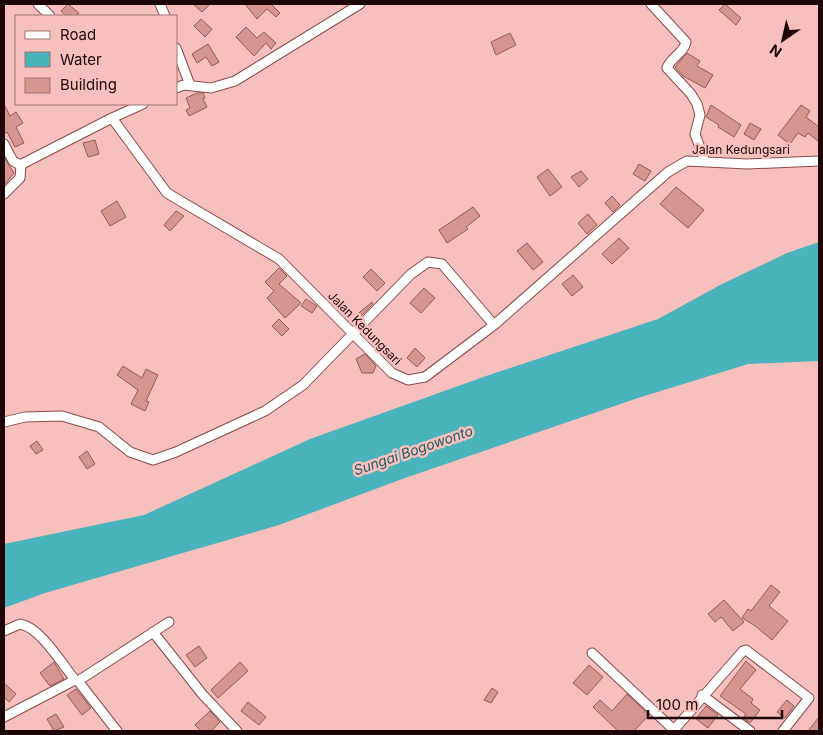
<svg xmlns="http://www.w3.org/2000/svg" width="823" height="735" viewBox="0 0 823 735" font-family="Inter,sans-serif">
<style>
.water{fill:#49b4bb}
.building{fill:#d79592;stroke:#955957}
.lines{fill:none;stroke-linecap:round;stroke-linejoin:round}
.street-casing{stroke:#874c4b;stroke-width:11}
.street{stroke:#fff;stroke-width:9}
.labels{text-anchor:middle;dominant-baseline:central;stroke-width:5;stroke-linejoin:round;paint-order:stroke}
.street-label{font-size:12px;fill:#1d0607;stroke:#f7bfbd}
.water-label{font-size:14px;font-style:italic;fill:#225e62;stroke:#f7bfbd}
</style>
<rect width="100%" height="100%" fill="#f7bfbd"/>
<path class="water" d="M 819,242 L 819,361 L 748,364 L 638,398 L 402,479 L 279,525 L 45,593 L 4,608 L 4,544 L 144,515 L 310,439 L 489,375 L 658,319 L 722,284 L 787,253 Z"/>
<path class="building" d="M 68,4 L 79,13 L 76,16 L 66,16 L 61,11 Z
M 193,4 L 210,4 L 202,12 Z
M 245,4 L 271,4 L 280,13 L 276,17 L 267,9 L 257,19 Z
M 725,4 L 741,18 L 736,25 L 719,10 Z
M 201,19 L 212,29 L 205,37 L 194,26 Z
M 246,27 L 257,38 L 264,32 L 276,43 L 271,49 L 266,43 L 254,56 L 236,37 Z
M 510,33 L 516,45 L 496,55 L 491,42 Z
M 208,44 L 219,62 L 212,66 L 206,57 L 197,63 L 192,54 Z
M 687,53 L 700,61 L 697,66 L 713,75 L 705,88 L 683,76 L 675,67 Z
M 197,93 L 203,93 L 205,98 L 203,99 L 207,107 L 189,116 L 186,110 L 190,108 L 186,98 Z
M 4,104 L 10,116 L 16,112 L 23,123 L 16,127 L 24,143 L 15,147 L 7,132 L 4,134 Z
M 711,105 L 741,125 L 734,137 L 718,127 L 719,125 L 706,117 Z
M 801,105 L 810,111 L 806,117 L 819,127 L 819,142 L 808,133 L 805,137 L 798,133 L 790,144 L 778,135 Z
M 750,123 L 761,129 L 754,140 L 744,134 Z
M 95,140 L 99,154 L 88,157 L 83,143 Z
M 4,157 L 14,173 L 4,185 Z
M 639,164 L 651,171 L 645,181 L 633,174 Z
M 548,169 L 562,187 L 550,196 L 537,177 Z
M 581,171 L 588,179 L 579,187 L 571,177 Z
M 676,187 L 704,210 L 688,228 L 660,204 Z
M 612,196 L 620,205 L 613,212 L 605,203 Z
M 117,201 L 126,217 L 110,226 L 101,211 Z
M 473,207 L 480,216 L 466,227 L 468,229 L 447,243 L 439,230 Z
M 176,211 L 184,216 L 170,231 L 164,225 Z
M 588,214 L 597,225 L 587,234 L 578,223 Z
M 619,238 L 629,248 L 612,264 L 602,254 Z
M 527,243 L 543,262 L 533,270 L 517,251 Z
M 279,268 L 287,276 L 279,284 L 301,303 L 285,318 L 267,298 L 274,291 L 265,282 Z
M 371,269 L 385,283 L 377,291 L 363,277 Z
M 573,275 L 583,287 L 572,296 L 562,284 Z
M 424,288 L 435,298 L 421,313 L 410,303 Z
M 306,299 L 317,306 L 312,313 L 301,306 Z
M 372,302 L 373,304 L 357,320 L 354,317 Z
M 279,319 L 289,329 L 282,336 L 272,326 Z
M 415,348 L 425,358 L 417,367 L 407,358 Z
M 365,354 L 376,366 L 373,373 L 362,373 L 356,359 Z
M 123,366 L 142,378 L 146,369 L 158,375 L 146,401 L 149,402 L 145,411 L 131,404 L 138,390 L 117,375 Z
M 37,441 L 43,450 L 36,454 L 30,446 Z
M 87,451 L 95,464 L 87,469 L 79,457 Z
M 771,585 L 780,592 L 769,606 L 788,621 L 772,640 L 754,625 L 742,618 L 748,609 L 751,611 Z
M 724,600 L 744,622 L 733,631 L 721,617 L 715,622 L 708,614 Z
M 199,646 L 207,658 L 195,667 L 186,655 Z
M 746,661 L 756,670 L 740,689 L 753,699 L 751,703 L 760,710 L 750,723 L 743,718 L 746,714 L 720,696 Z
M 54,662 L 64,679 L 50,686 L 40,673 Z
M 240,662 L 248,671 L 218,698 L 211,690 Z
M 589,665 L 603,677 L 587,695 L 573,683 Z
M 4,683 L 16,694 L 9,702 L 4,697 Z
M 492,688 L 498,692 L 491,703 L 484,700 Z
M 76,689 L 91,708 L 82,715 L 67,695 Z
M 627,694 L 649,715 L 634,731 L 618,731 L 593,707 L 600,700 L 612,711 Z
M 787,700 L 794,706 L 785,718 L 777,712 Z
M 248,702 L 266,717 L 259,725 L 241,711 Z
M 706,706 L 718,715 L 708,728 L 696,719 Z
M 210,711 L 220,722 L 211,731 L 201,731 L 195,725 Z
M 56,714 L 64,727 L 54,731 L 47,719 Z
M 819,717 L 819,731 L 808,731 Z"/>
<g class="lines">
<g class="street-casing">
<path id="street" d="M 38,4 L 50,16
M 160,4 L 165,16
M 651,4 L 686,42 C 684,53 670,58 667,68 L 691,94 L 697,104 L 700,115 L 695,134 L 705,161
M 176,48 L 190,85
M 176,88 L 184,85 L 211,88 L 235,81 L 360,4
M 112,118 L 143,104
M 4,144 L 13,161 L 20,165 L 112,118 L 167,193 L 279,259 L 392,373 L 408,380 L 425,377 L 494,325 L 668,172 L 687,161 L 747,164 L 819,161
M 4,194 L 20,178 L 21,165
M 4,422 L 25,417 L 62,416 L 99,427 L 130,452 L 153,460 L 176,452 L 265,411 L 303,385 L 411,274 L 428,262 L 442,264 L 494,325
M 4,631 L 20,624 C 40,627 62,664 75,680
M 153,632 L 203,695 L 237,731
M 592,653 L 674,730
M 78,681 L 169,622
M 702,695 L 750,731
M 4,717 L 75,680 L 78,681 L 117,731
M 673,731 L 743,651 L 746,650 L 809,698 L 783,731"/>
</g>
<use href="#street" class="street"/>
</g>
<g class="labels">
<g class="street-label">
<text x="741" y="149">Jalan Kedungsari</text>
<text transform="translate(365 328) rotate(45)">Jalan Kedungsari</text>
</g>
<g class="water-label">
<text transform="translate(413 450) rotate(-19)">Sungai Bogowonto</text>
</g>
</g>
<rect width="823" height="735" fill="none" stroke="#1d0607" stroke-width="10"/>
<rect x="15" y="15" width="162" height="90" fill="#f7bfbd" stroke="#a07574"/>
<rect x="25" y="31" width="25" height="8" fill="#ffffff" stroke="#a07574"/>
<text x="60" y="40" font-size="15" fill="#1d0607">Road</text>
<rect x="25" y="52" width="25" height="15" fill="#49b4bb" stroke="#a07574"/>
<text x="60" y="65" font-size="15" fill="#1d0607">Water</text>
<rect x="25" y="78" width="25" height="15" fill="#d79592" stroke="#a07574"/>
<text x="60" y="90" font-size="15" fill="#1d0607">Building</text>
<g transform="translate(783 40) rotate(214)" stroke="#f7bfbd" stroke-width="4" paint-order="stroke">
<path d="M0-4L9 19L0 12L-9 19Z" fill="#1d0607"/>
<text y="-8" font-size="14" font-weight="bold" text-anchor="middle" fill="#1d0607">N</text>
</g>
<path d="M648 710v8h134v-8" fill="none" stroke="#1d0607" stroke-width="2.5"/>
<text x="656" y="710" font-size="15" fill="#1d0607" stroke="#f7bfbd" stroke-width="4" paint-order="stroke">100 m</text>
</svg>
